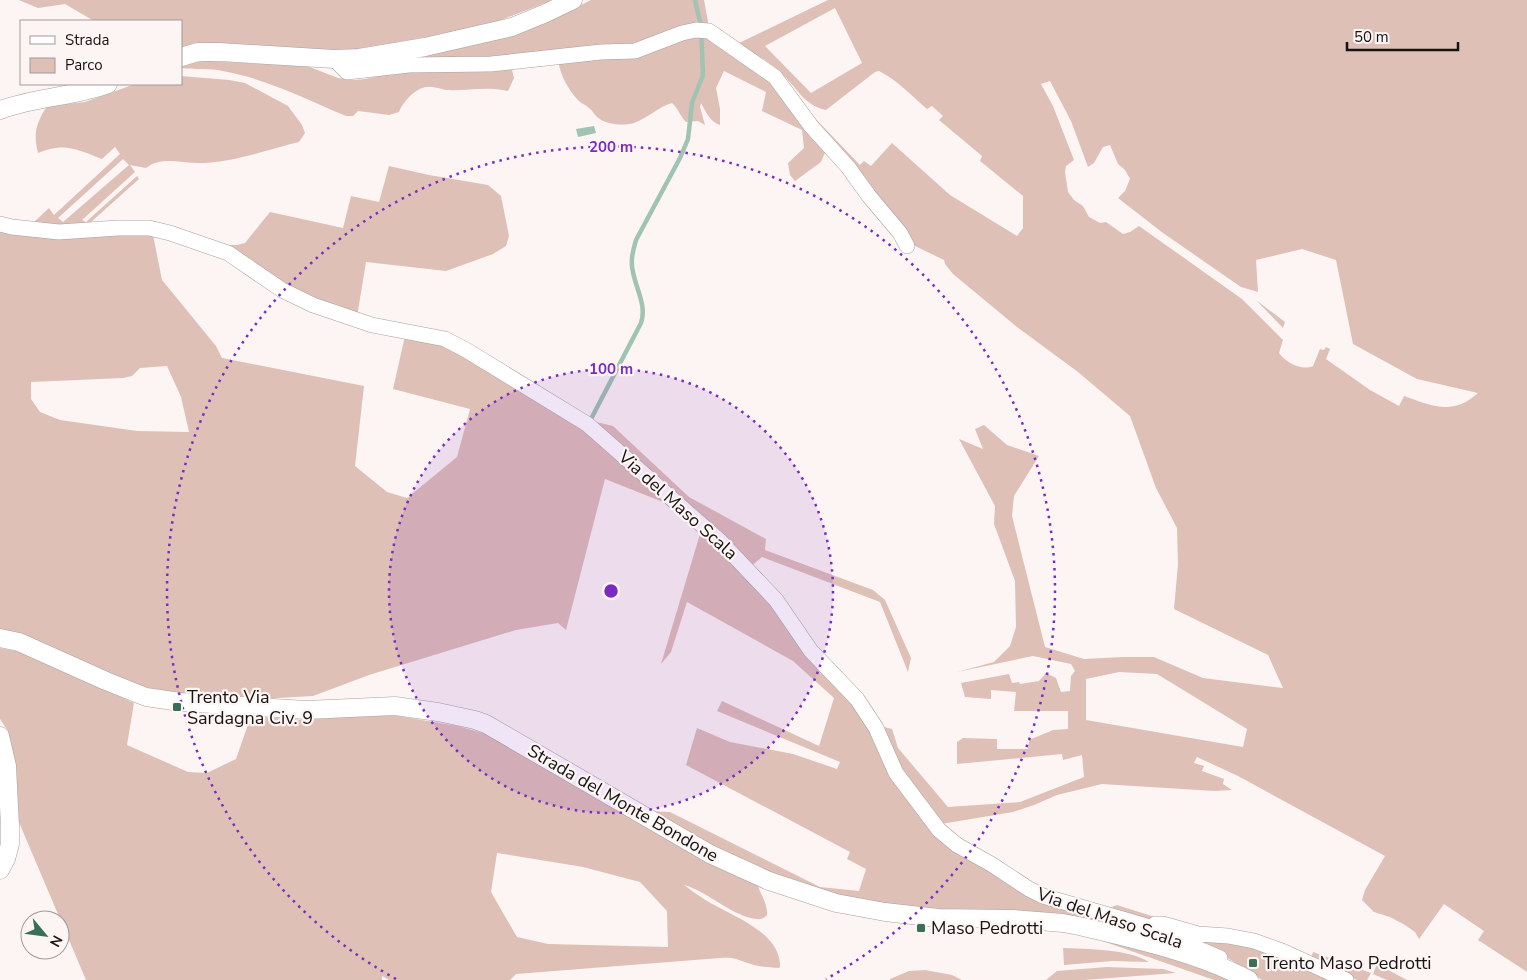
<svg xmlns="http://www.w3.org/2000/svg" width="1527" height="980" viewBox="0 0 1527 980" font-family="'Nunito Sans',sans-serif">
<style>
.green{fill:#dec0b7;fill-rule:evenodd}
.water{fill:#a1c3b2}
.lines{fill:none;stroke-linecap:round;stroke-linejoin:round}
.stream{stroke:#a1c3b2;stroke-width:4.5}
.minor-casing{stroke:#a7a19f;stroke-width:16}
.tertiary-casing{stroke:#a7a19f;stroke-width:19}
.minor{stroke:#fff;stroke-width:15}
.tertiary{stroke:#fff;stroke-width:18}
.ring{fill:none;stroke:#7b2cbf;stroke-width:2.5;stroke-dasharray:2.5 5}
.poi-dot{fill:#376f57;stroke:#fcf5f3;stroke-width:2}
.labels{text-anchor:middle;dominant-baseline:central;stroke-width:4.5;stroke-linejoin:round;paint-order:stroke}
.street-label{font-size:18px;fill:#161413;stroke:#fcf5f3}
.poi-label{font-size:18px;fill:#161413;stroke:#fcf5f3;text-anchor:start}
.centre{fill:#7b2cbf;stroke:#fcf5f3;stroke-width:2.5}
.ring-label{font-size:15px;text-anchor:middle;font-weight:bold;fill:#7b2cbf;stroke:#fcf5f3;stroke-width:4.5;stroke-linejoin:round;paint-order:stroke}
</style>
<rect width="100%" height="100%" fill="#fcf5f3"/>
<path class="green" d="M 19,0 L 553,0 L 496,22 L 376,48 L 342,51 L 181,49 L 181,21 L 94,21 L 65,4 L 38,8 Z
M 591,0 L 704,0 L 709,27 L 653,41 L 532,57 L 399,60 L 561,15 Z
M 828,0 L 1527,0 L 1527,972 L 1478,940 L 1484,931 L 1444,904 L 1419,939 L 1415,932 L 1405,925 L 1390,917 L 1374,912 L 1362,900 L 1365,890 L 1385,856 L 1238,776 L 1197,757 L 1194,763 L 1204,766 L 1202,771 L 1224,779 L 1223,784 L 1232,790 L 1214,791 L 1102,784 L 1057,795 L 1034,805 L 1013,812 L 941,824 L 907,782 L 880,726 L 892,729 L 898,748 L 948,807 L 1020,802 L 1084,777 L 1082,755 L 1063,760 L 1062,754 L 957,764 L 957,742 L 963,738 L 997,739 L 997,749 L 1028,749 L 1029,740 L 1053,730 L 1068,729 L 1068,711 L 1014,711 L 1016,692 L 991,690 L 991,699 L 965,697 L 961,683 L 1009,674 L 1012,683 L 1019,682 L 1020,684 L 1039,681 L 1046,673 L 1056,678 L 1061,692 L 1070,691 L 1071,676 L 1075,671 L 1071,664 L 1033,656 L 957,672 L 994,662 L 1010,646 L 1016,627 L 1015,581 L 994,524 L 995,506 L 959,439 L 983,449 L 975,429 L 984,425 L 1007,445 L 1039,456 L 1014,496 L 1012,516 L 1045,647 L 1084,659 L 1123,657 L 1154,657 L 1203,678 L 1283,688 L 1268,655 L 1174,609 L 1178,564 L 1177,528 L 1156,488 L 1130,416 L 1078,372 L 1017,327 L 953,274 L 945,264 L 944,260 L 911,244 L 809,112 L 860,165 L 864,161 L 871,166 L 892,143 L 950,195 L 1017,236 L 1023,228 L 1023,196 L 980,161 L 982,156 L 939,120 L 943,116 L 932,106 L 927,109 C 911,95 897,80 879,71 L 875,72 L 826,110 C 803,105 797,87 781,73 C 769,61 753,53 739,43 ZM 835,8 L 862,63 L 811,93 L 765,46 ZM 1050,81 L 1071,121 L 1088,167 L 1094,163 L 1103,147 L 1110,145 L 1118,164 L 1125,170 L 1130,179 L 1125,191 L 1118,198 L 1163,233 L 1241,287 L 1258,292 L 1256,260 L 1302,249 L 1336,260 L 1353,344 L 1417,379 L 1478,393 C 1453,416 1432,406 1404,396 L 1399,406 L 1370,390 L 1326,359 L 1330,349 L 1326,347 L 1324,350 L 1320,349 L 1313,366 C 1302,371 1286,363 1279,353 L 1283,340 L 1242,299 L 1139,226 L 1130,232 L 1123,234 L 1106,222 L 1100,223 L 1089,217 L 1083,206 L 1074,200 L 1068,192 L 1065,172 L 1066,166 L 1074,160 L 1053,106 L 1041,84 ZM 1119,672 L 1157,674 L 1247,729 L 1243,747 L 1086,720 L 1086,679 Z
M 708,35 L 770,77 L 827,148 L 821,162 L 795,181 L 790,175 L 788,163 L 804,148 L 802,130 L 762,111 L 766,92 L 724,71 L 716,88 L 720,109 L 720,125 C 710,122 706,112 701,103 L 700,107 L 705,125 L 698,121 L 686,122 C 680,116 678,108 672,103 C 658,107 648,118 634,123 C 623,126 606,125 597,117 C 594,114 592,110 589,108 C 586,105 582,104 579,101 C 569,91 560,75 558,60 L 684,36 Z
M 208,61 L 307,66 L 338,78 L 354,80 L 365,79 L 393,73 L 508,68 L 512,70 L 514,78 L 508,91 C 486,86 468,91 446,90 C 440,89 433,86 427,87 C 415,88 403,102 399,112 L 389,115 L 358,111 L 353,116 L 346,116 C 306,99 267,79 223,71 C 210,68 195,70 181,68 L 181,66 L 195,62 Z
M 181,76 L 229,80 L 245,83 L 288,106 L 302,125 L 305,133 L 299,142 C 266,150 232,163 198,163 C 180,163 161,156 146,168 L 130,165 L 135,172 L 82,220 L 86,222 L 137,176 L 139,179 L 91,222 L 92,228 L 31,225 L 49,208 L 54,215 L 120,154 L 115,147 L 102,159 C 76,149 65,142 38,153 C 33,133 36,124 47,106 L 85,102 L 135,84 L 181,84 ZM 123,159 L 129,165 L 63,222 L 58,218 Z
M 389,166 L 429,175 L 488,185 L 501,196 L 509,236 L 506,246 L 493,254 L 446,271 L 366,262 L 357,317 L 301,296 L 223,245 L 237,245 L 245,243 L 270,212 L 343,228 L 351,196 L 379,202 Z
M 0,228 L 153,235 L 162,280 L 216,346 L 222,358 L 364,386 L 355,466 L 387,492 L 407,498 L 457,457 L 470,409 L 393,389 L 405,336 L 440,343 L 585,427 L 708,534 L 774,604 L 872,731 L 961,852 L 1148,936 L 914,911 L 837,895 L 778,877 L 727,854 L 650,811 L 670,812 L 820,887 L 859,891 L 866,869 L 847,859 L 850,852 L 686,765 L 697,728 L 730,742 L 793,754 L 837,769 L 840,762 L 717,711 L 722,701 L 819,746 L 834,698 L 793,661 L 687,602 L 671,652 L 661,664 L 700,534 L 663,502 L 605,479 L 566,630 L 558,623 L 516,630 L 369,675 L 313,696 L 259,699 L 173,694 L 150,691 L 17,634 L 0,629 ZM 167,366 L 181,397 L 189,432 L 137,431 L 60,420 L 40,412 L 31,399 L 31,382 L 123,378 L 132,376 L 140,368 Z
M 1256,300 L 1285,322 L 1283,328 Z
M 592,421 L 613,426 L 689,497 L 766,539 L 765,550 L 873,590 L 885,600 L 911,658 L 908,672 L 880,602 L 762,557 L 750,567 Z
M 0,648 L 21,652 L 134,703 L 127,745 L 188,772 L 207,773 L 236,759 L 251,716 L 303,720 L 386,714 L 458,726 L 486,734 L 504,742 L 718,868 L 758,886 C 761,895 768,905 767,915 C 764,918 761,920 757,919 C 735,918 707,891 684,885 C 695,893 707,902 720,908 C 742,920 781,936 780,967 L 779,968 C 770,967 760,967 751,964 C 737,960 736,957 720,958 L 516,974 L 510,980 L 389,980 L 382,976 L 382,980 L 86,980 L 18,820 L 13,753 L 8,731 L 0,719 ZM 497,853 L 583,867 L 640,882 L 667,911 L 668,947 L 548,944 L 517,937 L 491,892 Z
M 1117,905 L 1158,918 L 1147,922 L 1106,909 Z
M 1164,929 L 1256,944 L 1335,980 L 1262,980 L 1231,960 Z
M 1094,938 L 1167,956 L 1238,980 L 1214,980 Z
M 1063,948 C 1087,949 1129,949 1149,962 L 1112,961 L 1064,965 Z
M 1313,952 L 1371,973 L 1367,980 L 1357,980 L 1310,961 Z
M 1377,964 L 1407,980 L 1387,980 L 1373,974 Z
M 1107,967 L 1163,969 L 1176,973 L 1084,980 L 1046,980 L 1057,971 Z
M 925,970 L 952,975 L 962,980 L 890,980 L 890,979 L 909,971 Z"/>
<path class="water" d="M 594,126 L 596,133 L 578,137 L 576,129 Z"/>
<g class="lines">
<path class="stream" d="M 591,419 L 641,323 C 647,306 636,289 633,272 C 630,261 633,251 636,240 L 680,158 L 688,139 L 692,103 L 703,75 L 701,26 L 695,0"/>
<g class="minor-casing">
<path id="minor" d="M 334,59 L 347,72 L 409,65 L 491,64 L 601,52 L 635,51 L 682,33 L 696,30 L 709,31 L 775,77 L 811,126 L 848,167 L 869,196 L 900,233 L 907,246
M 0,224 L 12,227 L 59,232 L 118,228 L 149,228 L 170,233 L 228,253 L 282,290 L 313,305 L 372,325 L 445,339 L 466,350 L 587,424 L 720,541 L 776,600 L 811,651 L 857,699 L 876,728 L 896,773 L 939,830 L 957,845 L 991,864 L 1029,889 L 1043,896 L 1143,925 L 1220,958
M 1155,924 L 1163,924 L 1198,934 L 1228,936 L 1254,941 L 1282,951 L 1346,980"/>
</g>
<g class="tertiary-casing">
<path id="tertiary" d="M 181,57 L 198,52 L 219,52 L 334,59 L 359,58 L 425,47 L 512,27 L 546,13 L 573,0
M 0,110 C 35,97 73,97 108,84
M 0,638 L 19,642 L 106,681 L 146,697 L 180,702 L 306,710 L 395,706 L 438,712 L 475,720 L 486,724 L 710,854 L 769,881 L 836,903 L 885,912 L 938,918 L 1013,919 L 1063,923 L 1079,926 C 1134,939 1198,953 1249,980
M 0,736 L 7,766 L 10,826 L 10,844 L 6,859 L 0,870"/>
</g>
<use href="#minor" class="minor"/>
<use href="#tertiary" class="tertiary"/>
</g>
<circle cx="611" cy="591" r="222" fill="#7b2cbf" fill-opacity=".12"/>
<g class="ring">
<circle cx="611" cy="591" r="222"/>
<path d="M396 979A444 444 0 1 1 826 979"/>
</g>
<g class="poi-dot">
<rect x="172" y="702" width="10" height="10" rx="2.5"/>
<rect x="916" y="923" width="10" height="10" rx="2.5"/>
<rect x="1248" y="958" width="10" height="10" rx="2.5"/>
</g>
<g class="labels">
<g class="street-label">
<text transform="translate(678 505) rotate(42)">Via del Maso Scala</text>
<text transform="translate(623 803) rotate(30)">Strada del Monte Bondone</text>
<text transform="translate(1110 918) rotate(19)">Via del Maso Scala</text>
</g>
<g class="poi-label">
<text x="187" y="697">Trento Via<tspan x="187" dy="21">Sardagna Civ. 9</tspan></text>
<text x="931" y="928">Maso Pedrotti</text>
<text x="1263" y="963">Trento Maso Pedrotti</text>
</g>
</g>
<circle cx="611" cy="591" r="8" class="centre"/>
<g class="ring-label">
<text x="611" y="152">200 m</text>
<text x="611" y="374">100 m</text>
</g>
<rect x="20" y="20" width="162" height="65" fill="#fcf5f3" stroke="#a09b99"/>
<rect x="30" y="36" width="25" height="8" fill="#ffffff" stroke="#a09b99"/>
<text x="65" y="45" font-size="15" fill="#161413">Strada</text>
<rect x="30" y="58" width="25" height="15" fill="#dec0b7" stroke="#a09b99"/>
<text x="65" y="70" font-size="15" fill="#161413">Parco</text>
<g transform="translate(45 935) rotate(119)"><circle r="24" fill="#fcf5f3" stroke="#a09b99"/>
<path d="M0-4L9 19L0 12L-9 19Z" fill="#376f57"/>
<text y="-8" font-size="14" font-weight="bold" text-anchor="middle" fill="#161413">N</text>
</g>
<path d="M1347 42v8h111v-8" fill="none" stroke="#161413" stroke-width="2.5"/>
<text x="1354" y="42" font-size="15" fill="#161413" stroke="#fcf5f3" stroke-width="4" paint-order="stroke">50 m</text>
</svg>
